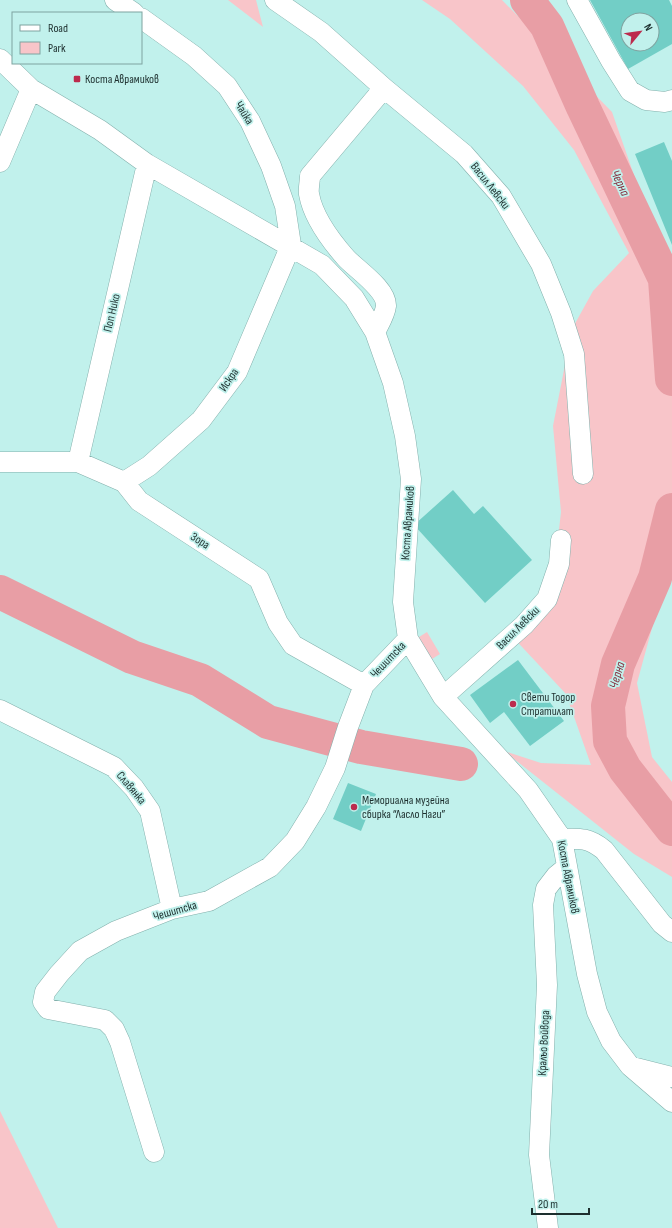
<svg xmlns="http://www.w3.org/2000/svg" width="672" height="1228" viewBox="0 0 672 1228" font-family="'Sofia Sans Condensed',sans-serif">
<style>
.green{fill:#f8c5c9}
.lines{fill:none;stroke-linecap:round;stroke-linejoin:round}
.river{stroke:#e89ea5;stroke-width:34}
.building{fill:#72cec6;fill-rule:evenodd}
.minor-casing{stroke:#83b0ac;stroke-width:21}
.minor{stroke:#fff;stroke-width:20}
.poi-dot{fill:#bc2b4d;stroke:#c1f1ec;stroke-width:1.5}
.labels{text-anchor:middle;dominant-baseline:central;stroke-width:3.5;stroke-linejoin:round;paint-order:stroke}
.poi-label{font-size:12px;fill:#1d2f2e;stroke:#c1f1ec;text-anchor:start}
.street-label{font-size:12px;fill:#1d2f2e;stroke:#c1f1ec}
.water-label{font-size:13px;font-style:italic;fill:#842d3d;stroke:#c1f1ec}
</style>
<rect width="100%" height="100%" fill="#c1f1ec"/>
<path class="green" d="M 228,0 L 256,0 L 263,27 Z
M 422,0 L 502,0 L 612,112 L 672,284 L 672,555 L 637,683 L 652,757 L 672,782 L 672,877 L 634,854 L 504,751 L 541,763 L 591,765 L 566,694 L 509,633 L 554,573 L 561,512 L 553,426 L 572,329 L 593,291 L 629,253 L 574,150 L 523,86 L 450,19 Z
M 427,632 L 440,654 L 424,664 L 411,642 Z
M 0,1111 L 58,1228 L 0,1228 Z"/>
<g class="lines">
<path class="river" d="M 527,0 L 547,26 L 583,107 L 665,279 L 672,379
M 672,510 L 655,578 L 618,664 L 608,706 L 610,741 L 625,769 L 672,829
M 0,592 L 132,657 L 200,680 L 268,722 L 361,747 L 461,764"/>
</g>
<path class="building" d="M 590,0 L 669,0 L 672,6 L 672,44 L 628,69 ZM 628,20 L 652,20 L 652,44 L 628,44 Z
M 664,142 L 672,161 L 672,245 L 635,154 Z
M 453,490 L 474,514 L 483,506 L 532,560 L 485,603 L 414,525 Z
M 518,660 L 564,721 L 530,746 L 504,712 L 490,723 L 470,695 Z
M 348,783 L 376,794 L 361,831 L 333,819 Z"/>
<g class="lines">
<g class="minor-casing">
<path id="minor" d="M 115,0 L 134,13
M 275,0 L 321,32 L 384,88 L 464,154 L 501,196 L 541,264 L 561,313 L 574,354 L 583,474
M 577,0 L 611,61 L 630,91 L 646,100 L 665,102 L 672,100
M 0,59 L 31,89 L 100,130 L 147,164 L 322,265 L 354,298 L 375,332 L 393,383 L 405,436 L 411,479 L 403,602 L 408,639 L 443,697 L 528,790 L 562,839 L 587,974 L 597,1012 L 611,1041 L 630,1066 L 672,1102
M 0,162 L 31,89
M 375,332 C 379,324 385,315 386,306 C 387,289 356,269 346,258 C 331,241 313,217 309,194 C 308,189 310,182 310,176 L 384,88
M 0,462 L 78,462 L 124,482 L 139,501 L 259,579 L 278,623 L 293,645 L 364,685
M 78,462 L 147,164
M 124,482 L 149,466 L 201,420 L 237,372 L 291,245 L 285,206 L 271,166 L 250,121 L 227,86 L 194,56 L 141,18
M 443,697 L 524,625 L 547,599 L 559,564 L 561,540
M 0,710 L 114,767 L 134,788 L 150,811 L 172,909
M 562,839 C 581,838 589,838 604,850 L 662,924 L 672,932
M 632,1067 L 672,1077
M 154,1152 L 120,1042 L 114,1029 L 105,1020 L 48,1009 L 43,1002 L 45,992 L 59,974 L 80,951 L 116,931 L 172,909 L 209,901 L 270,867 L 295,841 L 316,807 L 335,768 L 348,727 L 364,685 L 408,639
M 548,1228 L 539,1155 L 547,985 L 543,905 L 546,889 L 556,876 L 567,867"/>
</g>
<use href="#minor" class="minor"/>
</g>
<g class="poi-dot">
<rect x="73" y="75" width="8" height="8" rx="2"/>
<circle cx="513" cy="704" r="4"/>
<circle cx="354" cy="807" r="4"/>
</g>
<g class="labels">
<g class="poi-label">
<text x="85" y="79">Коста Аврамиков</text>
<text x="521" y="697">Свети Тодор<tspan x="521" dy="14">Стратилат</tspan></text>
<text x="362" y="800">Мемориална музейна<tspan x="362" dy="14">сбирка “Ласло Наги”</tspan></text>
</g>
<g class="street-label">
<text transform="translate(244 113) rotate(59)">Чайка</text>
<text transform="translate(490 186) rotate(52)">Васил Левски</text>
<text transform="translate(112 313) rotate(-77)">Поп Нико</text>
<text transform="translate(229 380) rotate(-56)">Искра</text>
<text transform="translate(408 523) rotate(-86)">Коста Аврамиков</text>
<text transform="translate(200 541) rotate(33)">Зора</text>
<text transform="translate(518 628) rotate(-45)">Васил Левски</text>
<text transform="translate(388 660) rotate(-46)">Чешитска</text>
<text transform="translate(131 788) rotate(50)">Славянка</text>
<text transform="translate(568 877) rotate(79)">Коста Аврамиков</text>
<text transform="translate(175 911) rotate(-16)">Чешитска</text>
<text transform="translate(544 1043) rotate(-87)">Кралъо Войвода</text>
</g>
<g class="water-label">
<text transform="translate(620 183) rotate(65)">Черна</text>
<text transform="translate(617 675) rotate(-74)">Черна</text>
</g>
</g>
<rect x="12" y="12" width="130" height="52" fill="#c1f1ec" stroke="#7fa3a0"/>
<rect x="20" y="25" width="20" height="6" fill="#ffffff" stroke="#7fa3a0"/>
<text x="48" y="32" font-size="12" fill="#1d2f2e">Road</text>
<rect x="20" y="42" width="20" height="12" fill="#f8c5c9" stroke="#7fa3a0"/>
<text x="48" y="52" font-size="12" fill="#1d2f2e">Park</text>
<g transform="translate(640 32) rotate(61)"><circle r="19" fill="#c1f1ec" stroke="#7fa3a0"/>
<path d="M0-3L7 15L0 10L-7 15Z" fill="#bc2b4d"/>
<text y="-6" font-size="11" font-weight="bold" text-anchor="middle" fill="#1d2f2e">N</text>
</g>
<path d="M532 1208v6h57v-6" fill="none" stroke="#1d2f2e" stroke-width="2"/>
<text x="538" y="1208" font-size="12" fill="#1d2f2e" stroke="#c1f1ec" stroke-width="3" paint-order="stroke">20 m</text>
</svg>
